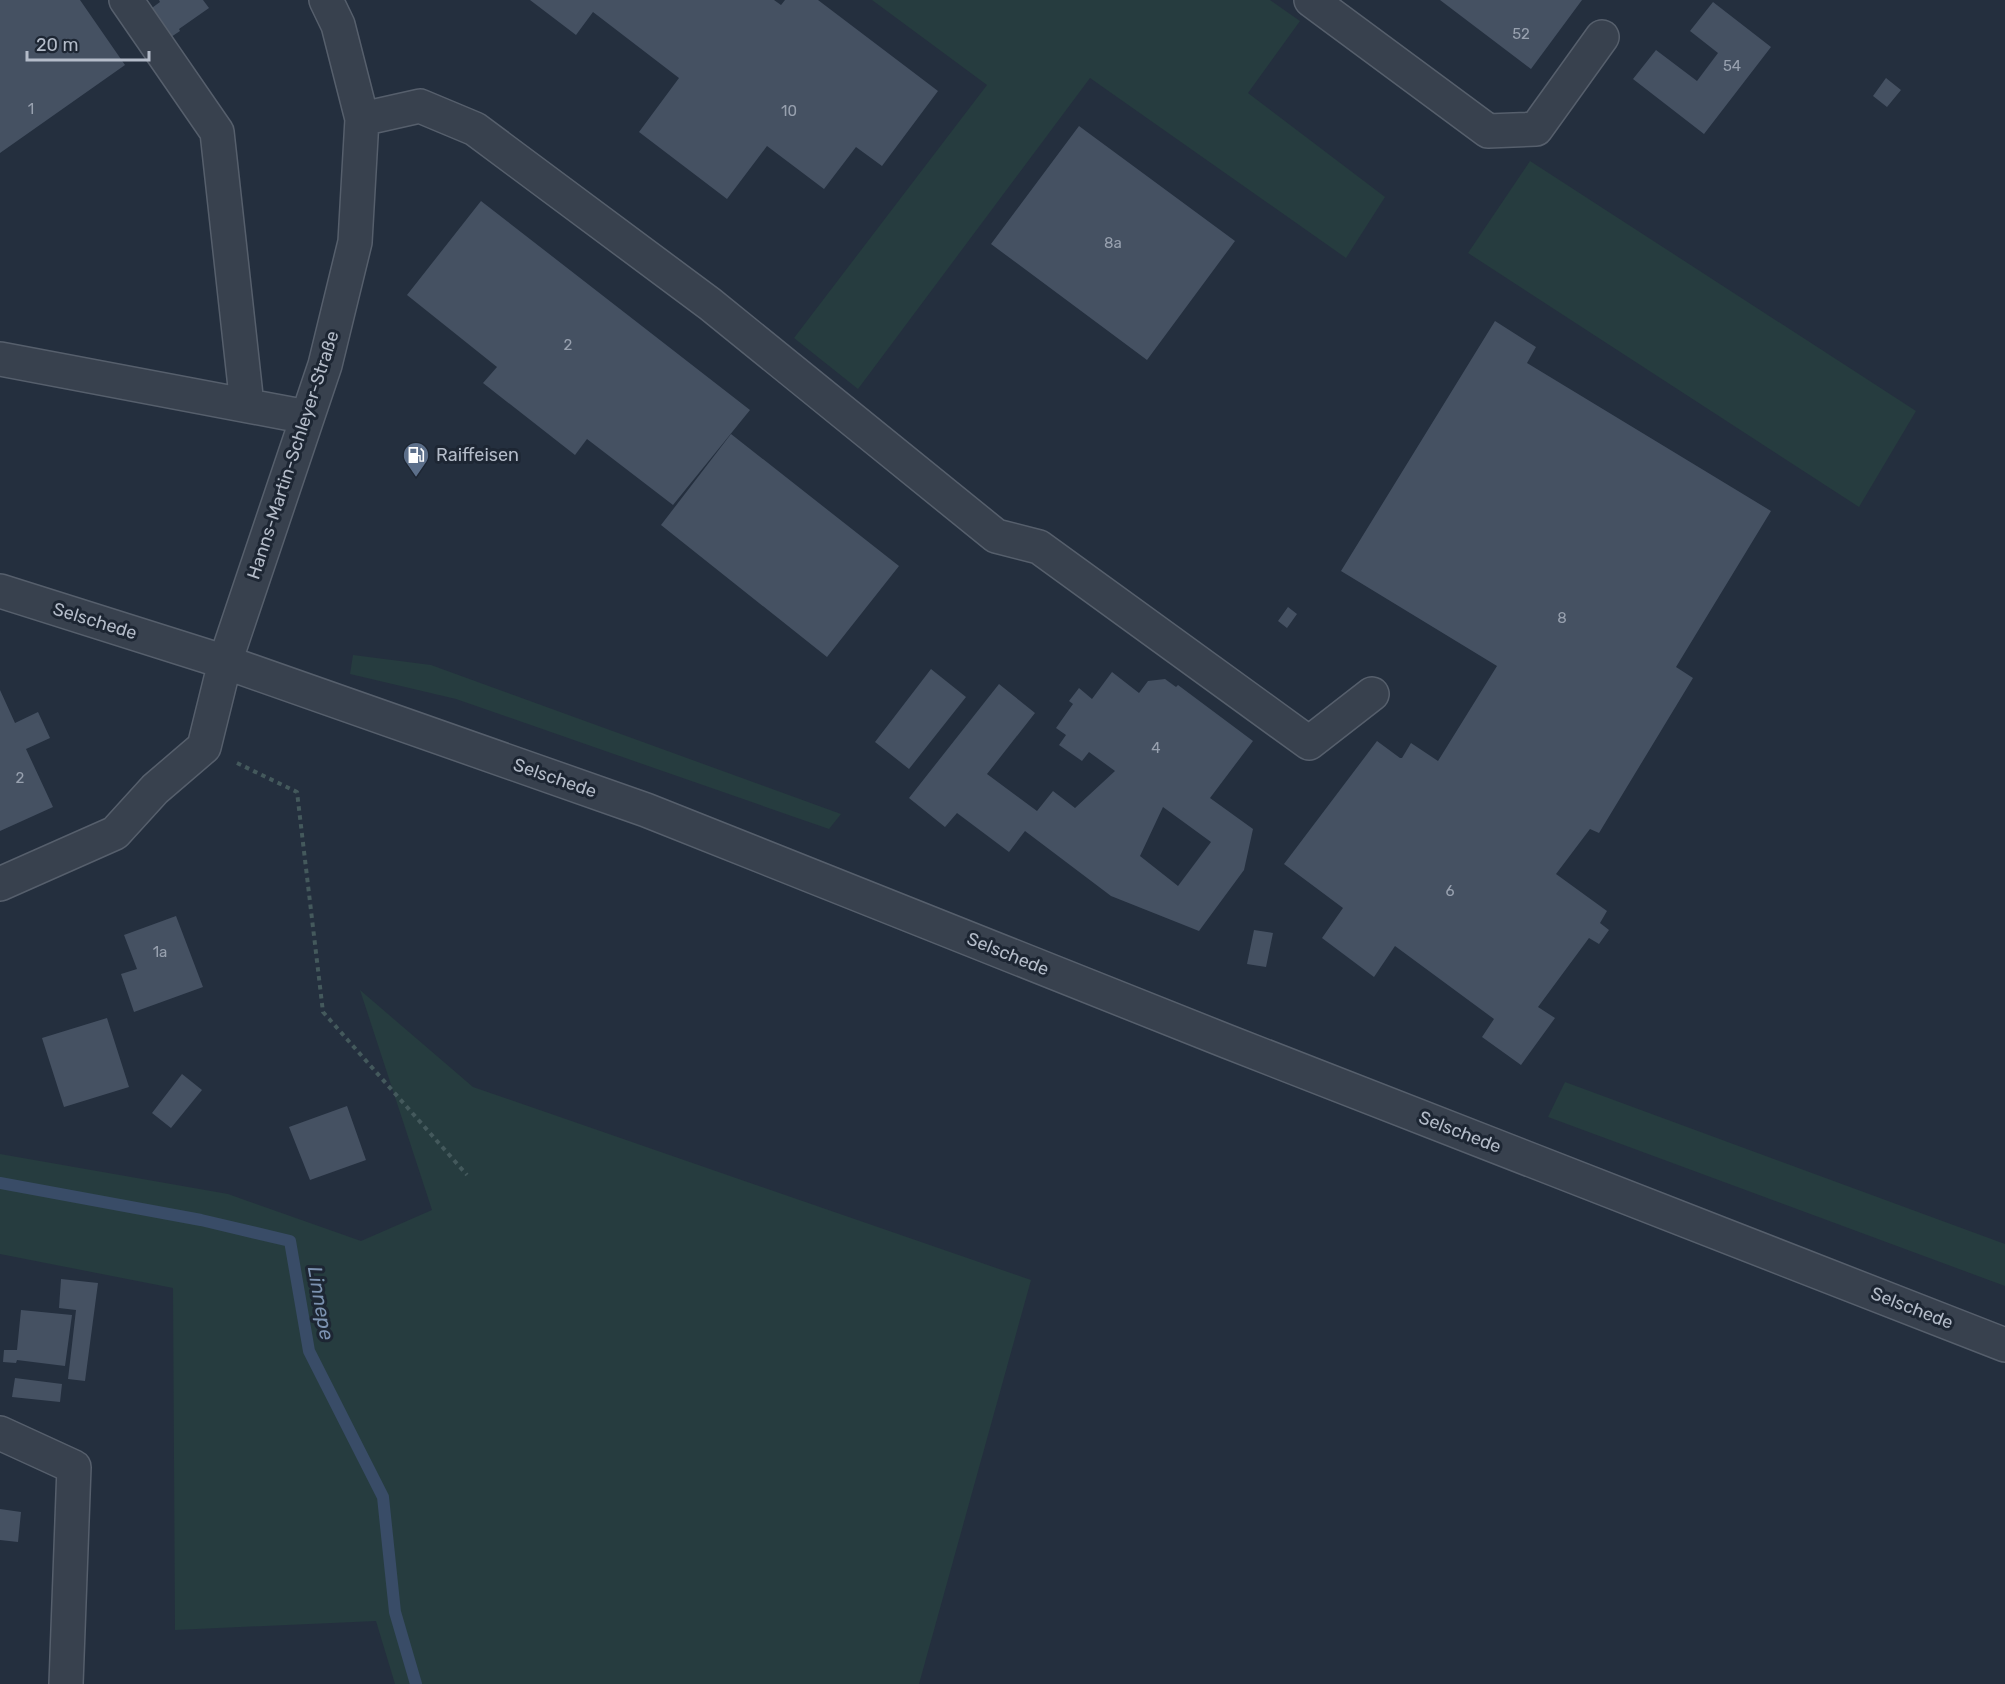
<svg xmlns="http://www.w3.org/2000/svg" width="2005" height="1684" viewBox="0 0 2005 1684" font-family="Rubik,sans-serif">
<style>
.green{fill:#263c3f}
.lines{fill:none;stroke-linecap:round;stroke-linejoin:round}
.stream{stroke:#394c67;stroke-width:12}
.building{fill:#455162;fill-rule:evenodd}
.minor-casing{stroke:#565f6c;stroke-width:36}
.path{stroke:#44595c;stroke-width:4;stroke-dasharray:4.5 4.5;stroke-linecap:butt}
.minor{stroke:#38414e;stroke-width:33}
.labels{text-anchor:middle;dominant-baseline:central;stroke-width:6;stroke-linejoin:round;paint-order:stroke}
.number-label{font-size:15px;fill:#98a1af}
.street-label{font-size:18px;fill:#b4bcc9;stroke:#1d2633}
.poi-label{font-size:18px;fill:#b4bcc9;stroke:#1d2633;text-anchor:start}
.water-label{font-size:20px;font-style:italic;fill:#7c92b1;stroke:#1d2633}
</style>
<rect width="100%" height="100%" fill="#242f3e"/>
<path class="green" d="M 872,0 L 1270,0 L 1300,21 L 1248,93 L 1385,197 L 1346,258 L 1090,78 L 858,389 L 794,338 L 987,85 Z
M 1530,161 L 1916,411 L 1859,507 L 1468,253 Z
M 353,655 L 431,665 L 841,814 L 829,829 L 456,699 L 350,674 Z
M 360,990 L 473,1087 L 1031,1280 L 919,1684 L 395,1684 L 376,1621 L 175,1630 L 173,1288 L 0,1254 L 0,1154 L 228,1194 L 361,1241 L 432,1210 Z
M 1565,1082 L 2005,1244 L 2005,1286 L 1548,1117 Z"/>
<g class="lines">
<path class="stream" d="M 0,1183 L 201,1220 L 290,1241 L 309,1351 L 383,1497 L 395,1612 L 416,1684"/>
</g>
<path class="building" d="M 0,0 L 80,0 L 125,65 L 0,153 Z
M 159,0 L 203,0 L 209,8 L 179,29 L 180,31 L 165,41 L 145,13 L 160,2 Z
M 530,0 L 774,0 L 781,5 L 785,0 L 818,0 L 938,91 L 882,166 L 856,147 L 824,189 L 767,146 L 727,199 L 639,132 L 679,78 L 593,12 L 576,35 Z
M 1440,0 L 1582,0 L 1531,69 Z
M 1713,2 L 1771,47 L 1704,134 L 1633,79 L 1656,50 L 1697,81 L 1718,53 L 1690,31 Z
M 1886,78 L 1901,90 L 1887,107 L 1873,96 Z
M 1079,126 L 1235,241 L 1147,360 L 991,244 Z
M 481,201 L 750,410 L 673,505 L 587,439 L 575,455 L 483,383 L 497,367 L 407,295 Z
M 1495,321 L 1536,347 L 1527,363 L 1771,511 L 1676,667 L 1693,678 L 1599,833 L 1590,829 L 1556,874 L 1607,911 L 1600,923 L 1609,930 L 1599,944 L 1589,938 L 1538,1007 L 1555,1018 L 1521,1065 L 1482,1037 L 1494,1019 L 1395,946 L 1374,977 L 1322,938 L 1343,908 L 1284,864 L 1377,741 L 1400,758 L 1402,758 L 1411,743 L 1438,761 L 1497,666 L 1341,571 Z
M 731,434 L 899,566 L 827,657 L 661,525 Z
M 1288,607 L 1297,614 L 1287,628 L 1278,621 Z
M 931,669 L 966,697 L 909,769 L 875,742 Z
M 1112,672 L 1139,693 L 1148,681 L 1165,679 L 1176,687 L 1178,685 L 1253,741 L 1210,798 L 1253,829 L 1244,870 L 1199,931 L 1111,896 L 1025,831 L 1009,852 L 957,813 L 945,827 L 909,798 L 999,684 L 1035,713 L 987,774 L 1037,811 L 1053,791 L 1075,808 L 1115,771 L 1089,752 L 1082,761 L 1059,745 L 1066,735 L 1056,728 L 1073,704 L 1069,701 L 1079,688 L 1092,699 ZM 1163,807 L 1211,842 L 1178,886 L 1140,856 Z
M 0,690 L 15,723 L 38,712 L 50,738 L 26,749 L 53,807 L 0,831 Z
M 176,916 L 203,987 L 134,1012 L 121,974 L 137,969 L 124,935 Z
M 1254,930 L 1273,933 L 1266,967 L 1247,964 Z
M 107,1018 L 129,1087 L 64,1107 L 42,1038 Z
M 182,1074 L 202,1090 L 171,1128 L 152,1113 Z
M 347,1106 L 366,1160 L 310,1180 L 289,1127 Z
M 61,1279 L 98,1283 L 85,1381 L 68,1379 L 76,1310 L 59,1308 Z
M 21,1310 L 72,1315 L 65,1366 L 17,1360 L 16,1363 L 3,1362 L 4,1350 L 17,1350 Z
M 15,1378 L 62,1384 L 60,1402 L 12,1397 Z
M 0,1509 L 21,1512 L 18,1542 L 0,1540 Z"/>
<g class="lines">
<g class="minor-casing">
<path id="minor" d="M 126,0 L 217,132 L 247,405
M 1311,0 L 1488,131 L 1536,129 L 1602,37
M 362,119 L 420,106 L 475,129 L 710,304 L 996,536 L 1039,547 L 1309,743 L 1372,694
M 0,359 L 307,417
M 0,591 L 225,662 L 646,810 L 1226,1041 L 2005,1345
M 0,884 L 115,833 L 155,789 L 204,747 L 225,662 L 325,365 L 355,242 L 362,119 L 338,25 L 326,0
M 0,1433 L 74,1467 L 66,1684"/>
</g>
<path class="path" d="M 237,763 L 297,792 L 323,1012 L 467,1175"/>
<use href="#minor" class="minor"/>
</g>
<defs>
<g id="fuel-pin" transform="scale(1.35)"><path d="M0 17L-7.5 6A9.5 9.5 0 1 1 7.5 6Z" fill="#5c6f8a" stroke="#1d2633"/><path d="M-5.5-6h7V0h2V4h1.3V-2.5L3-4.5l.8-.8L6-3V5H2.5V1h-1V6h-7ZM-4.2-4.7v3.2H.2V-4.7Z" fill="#fff"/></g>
</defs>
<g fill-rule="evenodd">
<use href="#fuel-pin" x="416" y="455"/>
</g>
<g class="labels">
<g class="number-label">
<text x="1521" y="34">52</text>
<text x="1732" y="66">54</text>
<text x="31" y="109">1</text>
<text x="789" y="111">10</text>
<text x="1113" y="243">8a</text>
<text x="568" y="345">2</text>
<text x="1562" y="618">8</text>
<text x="1156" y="748">4</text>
<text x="20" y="778">2</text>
<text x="1450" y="891">6</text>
<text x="160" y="952">1a</text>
</g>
<g class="street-label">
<text transform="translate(293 455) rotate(-72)">Hanns-Martin-Schleyer-Straße</text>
<text transform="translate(95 621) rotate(17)">Selschede</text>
<text transform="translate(555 778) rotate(19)">Selschede</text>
<text transform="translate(1008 954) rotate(22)">Selschede</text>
<text transform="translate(1460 1132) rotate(21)">Selschede</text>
<text transform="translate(1912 1308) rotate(21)">Selschede</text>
</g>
<g class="poi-label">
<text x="436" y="455">Raiffeisen</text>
</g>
<g class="water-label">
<text transform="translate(321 1303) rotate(80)">Linnepe</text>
</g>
</g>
<path d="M27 51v9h122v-9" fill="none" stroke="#b4bcc9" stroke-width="3"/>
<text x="36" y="51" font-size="18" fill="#b4bcc9" stroke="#1d2633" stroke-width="4.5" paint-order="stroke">20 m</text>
</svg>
